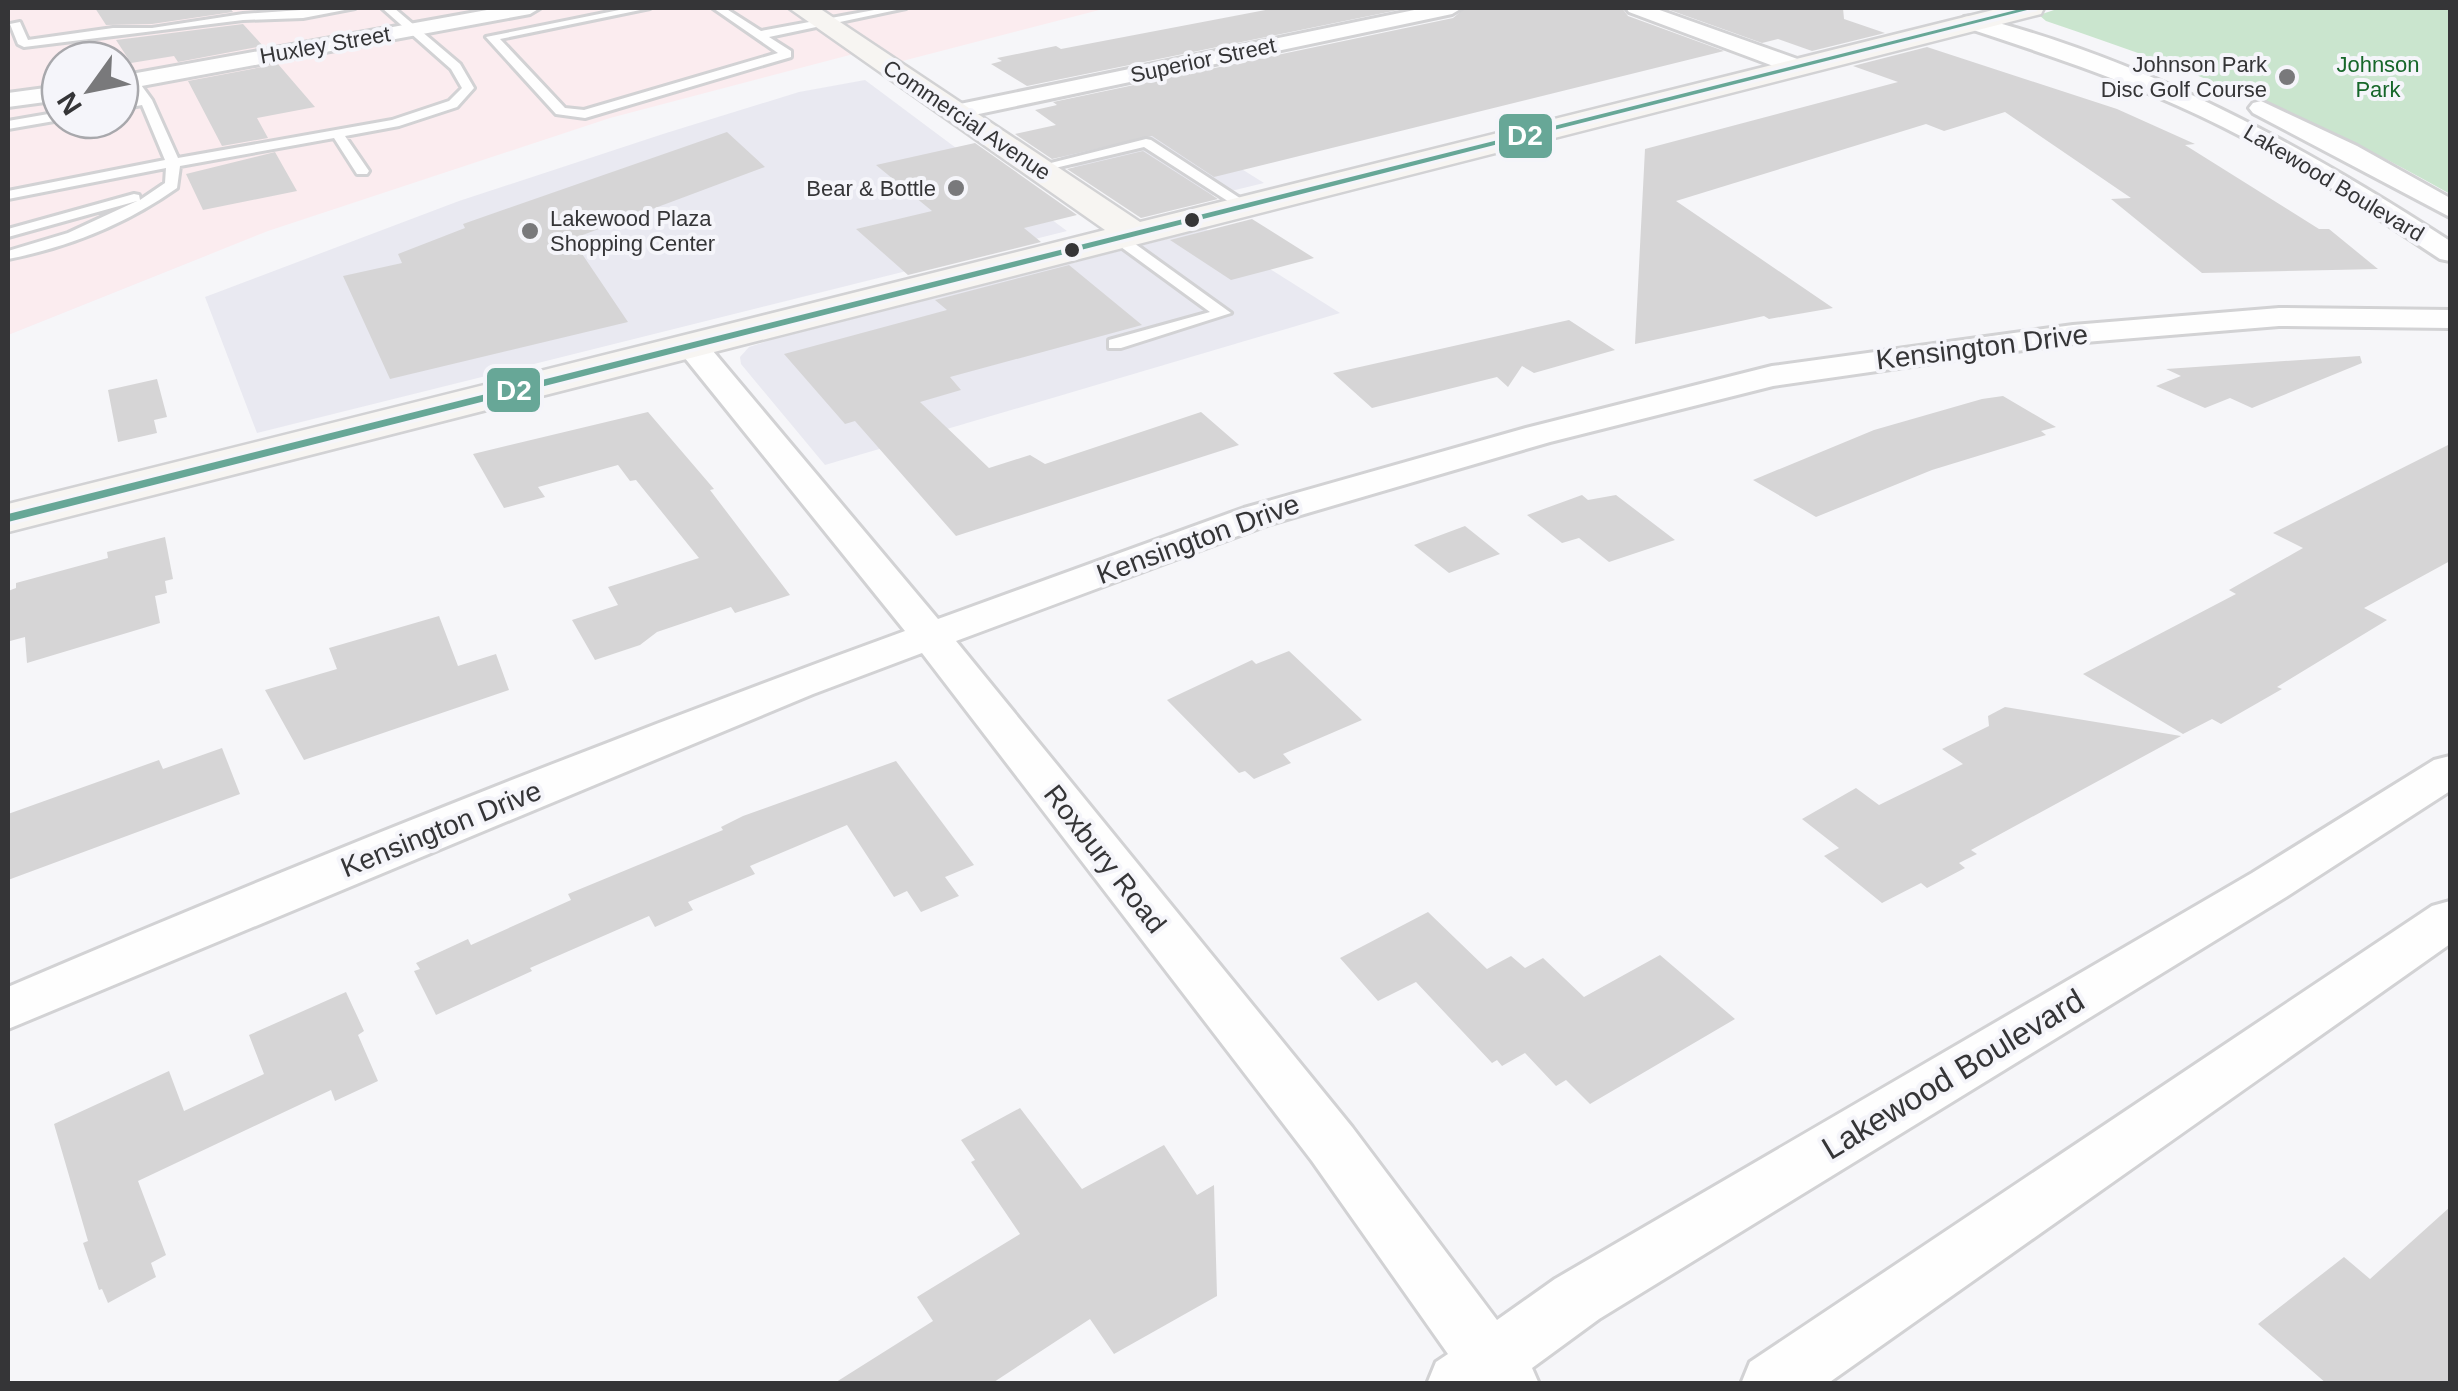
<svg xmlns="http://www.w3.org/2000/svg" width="2458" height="1391" viewBox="0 0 2458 1391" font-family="Arial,sans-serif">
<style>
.built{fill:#e9e9f1}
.industrial{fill:#fbecef;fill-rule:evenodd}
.green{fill:#cae5ce}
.building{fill:#d6d5d6}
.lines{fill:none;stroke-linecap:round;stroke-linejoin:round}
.lane-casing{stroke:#d2d2d4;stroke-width:6}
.street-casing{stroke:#d2d2d4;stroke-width:6}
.secondary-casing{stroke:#d2d2d4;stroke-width:5}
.lane{fill:#fefefe;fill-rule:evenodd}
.street{fill:#fefefe;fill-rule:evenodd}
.secondary{fill:#f7f5f2;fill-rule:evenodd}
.bus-1-casing{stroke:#f5f5fa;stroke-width:7}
.bus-1{fill:#67a797;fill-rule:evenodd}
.poi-dot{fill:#79797b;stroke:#f5f5fa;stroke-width:4}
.bus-dot{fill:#353537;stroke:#f5f5fa;stroke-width:4}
.labels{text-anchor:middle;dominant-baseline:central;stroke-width:8;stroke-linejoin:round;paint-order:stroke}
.far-street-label{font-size:22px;fill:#353537;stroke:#f5f5fa}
.far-poi-label{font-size:22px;fill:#353537;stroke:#f5f5fa;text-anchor:end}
.far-park-label{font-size:22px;fill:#17672a;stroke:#f5f5fa}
.street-label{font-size:28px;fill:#353537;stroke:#f5f5fa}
.near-street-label{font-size:32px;fill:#353537;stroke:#f5f5fa}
.line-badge{stroke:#f5f5fa;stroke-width:4}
.badge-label{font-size:28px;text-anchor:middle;font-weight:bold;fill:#fff}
</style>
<rect width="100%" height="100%" fill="#f6f6f9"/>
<path class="built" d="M 865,80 L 1067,231 L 257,433 L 205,297 L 459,201 L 663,134 L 799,92 Z
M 1165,121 L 1264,183 L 1157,209 L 1126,203 L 1049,149 Z
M 1206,229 L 1340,313 L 825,465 L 741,364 L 740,357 L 749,347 L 774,339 Z"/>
<path class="industrial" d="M 8,8 L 1107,8 L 887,65 L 865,51 L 610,118 L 268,231 L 8,335 ZM 60,60 L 120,60 L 120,120 L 60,120 Z"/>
<path class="green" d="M 2060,8 L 2450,8 L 2450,194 C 2322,121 2186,68 2046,21 L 2039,15 Z"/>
<path class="building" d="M 95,8 L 230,8 L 233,12 L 152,24 L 106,25 Z
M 1276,8 L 1408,8 L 1027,86 L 991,64 L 1002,61 L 997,58 L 1056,46 L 1061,49 Z
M 1465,8 L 1622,8 L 1628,16 L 1724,51 L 1214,177 L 1152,136 L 1052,159 L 1015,134 L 1056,125 L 1035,110 L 1057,105 L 1053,102 L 1453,18 Z
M 1664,8 L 1843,8 L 1844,19 L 1885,33 L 1812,51 L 1778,39 L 1762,43 Z
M 243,24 L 263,46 L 178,62 L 174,56 L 131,63 L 116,40 Z
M 1927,47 L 2117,109 L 2195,144 L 2185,145 L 2319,229 L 2329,229 L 2378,269 L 2202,273 L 2111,199 L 2131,198 L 2005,112 L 1944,131 L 1926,124 L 1676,201 L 1833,308 L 1769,319 L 1764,316 L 1635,344 L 1645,149 L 1898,82 L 1853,66 Z
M 278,64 L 315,107 L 257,118 L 268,138 L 222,146 L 188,81 Z
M 727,132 L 765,167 L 572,239 L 628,322 L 390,379 L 343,276 L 402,263 L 398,254 L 465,228 L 463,224 Z
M 975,143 L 1077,215 L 1024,228 L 1041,242 L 908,275 L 856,229 L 932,211 L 876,165 Z
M 1143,151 L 1218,199 L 1141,218 L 1067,169 Z
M 275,152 L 297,191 L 203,210 L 186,174 Z
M 1252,219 L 1314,258 L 1231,280 L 1170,240 Z
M 1069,265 L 1142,325 L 950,377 L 961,390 L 920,402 L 989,468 L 1030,455 L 1045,464 L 1201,412 L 1239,445 L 956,536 L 855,421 L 845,424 L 784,354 L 947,310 L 935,300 Z
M 1569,320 L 1615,350 L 1534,373 L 1522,366 L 1508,387 L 1497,377 L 1372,408 L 1333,373 Z
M 2360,356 L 2362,363 L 2252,408 L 2230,398 L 2205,408 L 2156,386 L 2181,376 L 2166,369 Z
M 157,379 L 167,417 L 154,420 L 157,433 L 118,442 L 108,390 Z
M 2003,396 L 2056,427 L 2041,431 L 2046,435 L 1932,470 L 1816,517 L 1753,480 L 1874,430 L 1982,399 Z
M 648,412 L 714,489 L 710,490 L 790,595 L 735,613 L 731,607 L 657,632 L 640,645 L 595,660 L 572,620 L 618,605 L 608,587 L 699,558 L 636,480 L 630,481 L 618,465 L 538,487 L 545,497 L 504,508 L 473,454 Z
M 2450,444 L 2450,561 L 2364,608 L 2387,620 L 2277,687 L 2282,689 L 2221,724 L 2212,719 L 2183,734 L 2083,674 L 2236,594 L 2229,590 L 2303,548 L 2273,533 Z
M 1582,495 L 1588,500 L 1616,495 L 1675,540 L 1609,562 L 1579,538 L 1562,543 L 1527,515 Z
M 1465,526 L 1500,554 L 1449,573 L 1414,545 Z
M 165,537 L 173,579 L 165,581 L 167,593 L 155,596 L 160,623 L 27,663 L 25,637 L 10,641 L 8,591 L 16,588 L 16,583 L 108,558 L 107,552 Z
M 439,616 L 458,666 L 496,654 L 509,690 L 304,760 L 265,690 L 337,669 L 329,648 Z
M 1289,651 L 1362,720 L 1283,754 L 1291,763 L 1254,779 L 1245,771 L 1239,773 L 1167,700 L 1252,660 L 1256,664 Z
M 2005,707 L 2181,736 L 1971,850 L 1977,854 L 1959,863 L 1965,868 L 1927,888 L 1921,883 L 1882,903 L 1824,856 L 1839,848 L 1802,819 L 1856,788 L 1879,805 L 1963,764 L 1942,749 L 1989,726 L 1988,716 Z
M 222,748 L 240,794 L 8,880 L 8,814 L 159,760 L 163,769 Z
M 896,761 L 974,865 L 945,877 L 959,896 L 921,912 L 907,891 L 894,897 L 847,825 L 750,866 L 755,874 L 688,902 L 693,910 L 655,927 L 649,916 L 530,968 L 532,971 L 436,1015 L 414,971 L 420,969 L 416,963 L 468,939 L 471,945 L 571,900 L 568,894 L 723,830 L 721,827 L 743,816 Z
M 1428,912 L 1487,969 L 1511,956 L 1525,968 L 1543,958 L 1584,997 L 1660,955 L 1735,1019 L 1590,1104 L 1566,1080 L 1556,1086 L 1525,1053 L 1502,1066 L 1497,1060 L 1492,1063 L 1416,982 L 1378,1001 L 1340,958 Z
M 346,992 L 364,1031 L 358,1035 L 378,1081 L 335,1101 L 331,1090 L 138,1181 L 166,1255 L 151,1263 L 156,1277 L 108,1303 L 102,1289 L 99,1290 L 83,1243 L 88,1241 L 54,1124 L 169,1071 L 184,1111 L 264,1074 L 249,1035 Z
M 1020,1108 L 1082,1189 L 1164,1145 L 1197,1195 L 1214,1185 L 1217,1296 L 1114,1354 L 1090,1319 L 991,1384 L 833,1384 L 933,1321 L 917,1297 L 1020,1234 L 971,1162 L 975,1160 L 961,1140 Z
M 2450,1207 L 2450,1384 L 2327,1384 L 2258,1324 L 2344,1257 L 2370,1279 Z"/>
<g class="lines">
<g class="lane-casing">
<path id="lane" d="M 330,8 L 355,8 L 303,18 L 243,20 L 24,47 L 18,44 L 10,24 L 20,22 L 28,40 L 113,28 L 152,28 L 243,14 Z
M 382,8 L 394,8 L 460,64 L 474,88 L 457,107 L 399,126 L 345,136 L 369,171 L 367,174 L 357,174 L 334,138 L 180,166 L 177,188 C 126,224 69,247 8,259 L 8,251 L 68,233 L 137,201 L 8,237 L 8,229 L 134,194 L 139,195 L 140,200 L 165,183 L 166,168 L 8,199 L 8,191 L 165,160 L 142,105 L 120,109 L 120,101 L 138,98 L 128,78 L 136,78 L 152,100 L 178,158 L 392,120 L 449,101 L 462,88 L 451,69 Z
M 629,8 L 650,8 L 500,39 L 565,108 L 584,110 L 778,53 L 713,8 L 725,8 L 761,31 L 885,8 L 906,8 L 769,37 L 791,51 L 791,57 L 585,118 L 556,114 L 486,37 Z
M 60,112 L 60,120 L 8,129 L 8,121 Z
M 1146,139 L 1151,140 L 1249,204 L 1237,207 L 1144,147 L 1038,172 L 1031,168 Z
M 1110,233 L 1120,233 L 1231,313 L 1121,348 L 1109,348 L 1109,340 L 1210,312 L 1110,239 Z"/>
</g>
<g class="street-casing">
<path id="street" d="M 498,8 L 540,8 L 530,14 L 120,90 L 120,76 Z
M 1424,8 L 1462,8 L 1452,14 L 955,119 L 943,112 L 955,105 Z
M 1626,8 L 1654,8 L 1803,61 L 1806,66 L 1795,73 L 1787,71 L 1629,12 Z
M 1972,16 C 2145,59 2302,145 2450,241 L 2450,261 L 2440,259 C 2369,212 2299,165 2223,127 C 2140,85 2052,56 1964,27 L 1961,22 L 1964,17 Z
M 60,86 L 60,100 L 8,107 L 8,93 Z
M 2261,101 L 2357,146 L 2450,198 L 2450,217 L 2253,113 L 2249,108 L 2253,103 Z
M 2279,308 L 2450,310 L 2450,328 L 2279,326 L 2073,343 L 1773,386 L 1550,442 L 1270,524 L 956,641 L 1352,1127 L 1497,1320 L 1555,1279 L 2252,873 L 2434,760 L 2450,756 L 2450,791 L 2286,897 L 1599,1319 L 1532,1368 L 1539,1384 L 1427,1384 L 1436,1362 L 1448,1354 L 1312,1161 L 922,653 L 813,694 L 8,1029 L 8,987 C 303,861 603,741 905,631 L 680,352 L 675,345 L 680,338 L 702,338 L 938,619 L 1244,508 L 1526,428 L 1772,366 L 2073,325 Z
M 2450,901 L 2450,944 L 1827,1384 L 1741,1384 L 1750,1362 L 2432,906 Z"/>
</g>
<g class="secondary-casing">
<path id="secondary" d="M 789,8 L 819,8 L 1140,222 L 2001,8 L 2044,8 L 2041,14 L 8,532 L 8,504 L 1105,230 Z"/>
</g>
<use href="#lane" class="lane"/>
<use href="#street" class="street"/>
<use href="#secondary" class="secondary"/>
<g class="bus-1-casing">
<path id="bus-1" d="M 2024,8 L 2035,8 L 8,522 L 8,514 Z"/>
</g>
<use href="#bus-1" class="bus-1"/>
</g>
<g class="poi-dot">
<circle cx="2287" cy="77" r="10"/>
<circle cx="956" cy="188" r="10"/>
<circle cx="530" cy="231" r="10"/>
</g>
<g class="bus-dot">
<circle cx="1192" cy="220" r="9"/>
<circle cx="1072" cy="250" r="9"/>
</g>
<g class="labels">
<g class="far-street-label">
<text transform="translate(325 45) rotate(-10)">Huxley Street</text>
<text transform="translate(1203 60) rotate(-12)">Superior Street</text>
<text transform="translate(967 120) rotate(34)">Commercial Avenue</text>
<text transform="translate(2334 183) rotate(31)">Lakewood Boulevard</text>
</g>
<g class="far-poi-label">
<text x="2267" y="64">Johnson Park<tspan x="2267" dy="25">Disc Golf Course</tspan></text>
<text x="936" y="188">Bear &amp; Bottle</text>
<text x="550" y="218" text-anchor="start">Lakewood Plaza<tspan x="550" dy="25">Shopping Center</tspan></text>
</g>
<g class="far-park-label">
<text x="2378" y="64">Johnson<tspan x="2378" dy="25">Park</tspan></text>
</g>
<g class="street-label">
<text transform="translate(1982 347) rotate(-7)">Kensington Drive</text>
<text transform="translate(1198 539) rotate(-20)">Kensington Drive</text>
<text transform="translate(441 829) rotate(-22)">Kensington Drive</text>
<text transform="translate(1105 859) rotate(52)">Roxbury Road</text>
</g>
<g class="near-street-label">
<text transform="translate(1953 1074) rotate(-31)">Lakewood Boulevard</text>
</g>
</g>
<g class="line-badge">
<rect x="1497" y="112" width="57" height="48" rx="10" fill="#67a797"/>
<rect x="485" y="366" width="57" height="48" rx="10" fill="#67a797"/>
</g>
<g class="badge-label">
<text x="1525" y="145">D2</text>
<text x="514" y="400">D2</text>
</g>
<rect width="2458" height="1391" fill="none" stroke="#353537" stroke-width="20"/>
<g transform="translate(90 90) rotate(237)"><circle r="48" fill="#f5f5fa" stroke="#a8a8ac" stroke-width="2.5"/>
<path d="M0-8L18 38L0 25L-18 38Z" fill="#79797b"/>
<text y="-15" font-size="28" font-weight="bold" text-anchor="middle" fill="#353537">N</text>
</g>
</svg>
